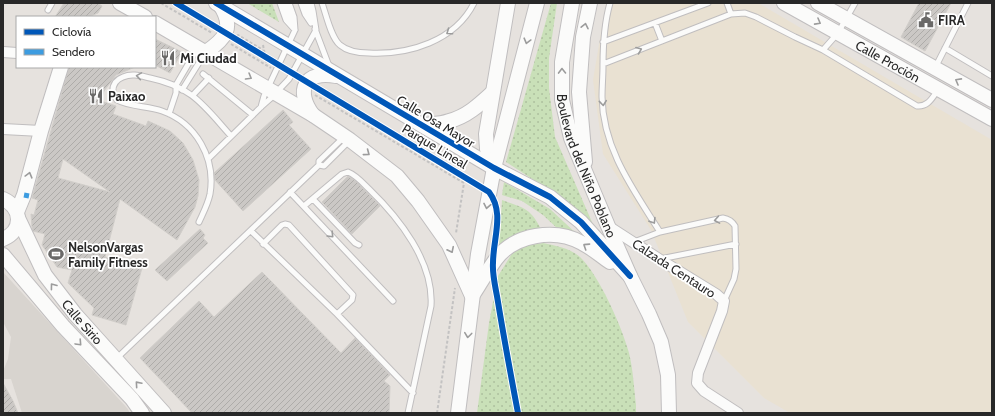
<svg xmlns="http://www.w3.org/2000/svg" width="995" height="416" viewBox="0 0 995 416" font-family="Cabin,sans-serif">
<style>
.education{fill:#e9e1d2}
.grass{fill:url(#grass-dots)}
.plaza{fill:#d8d4cf}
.building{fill:url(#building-hatch);stroke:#d1ceca;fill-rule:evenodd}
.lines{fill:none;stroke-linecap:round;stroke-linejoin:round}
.lane-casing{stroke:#c0bebf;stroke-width:7}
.street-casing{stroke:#c0bebf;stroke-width:12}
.secondary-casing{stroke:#c0bebf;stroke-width:16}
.path{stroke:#c3c2c2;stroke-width:2;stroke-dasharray:3 2;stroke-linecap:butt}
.lane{stroke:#fbfbfa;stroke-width:5}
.street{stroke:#fbfbfa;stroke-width:10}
.secondary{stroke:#fbfbfa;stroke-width:14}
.quiet{stroke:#3d9ce0;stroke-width:5;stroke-dasharray:10 5;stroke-linecap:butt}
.cycleway-casing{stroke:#fff;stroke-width:8}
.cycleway{stroke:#0057b8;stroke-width:6}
.oneway{stroke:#9c9c9c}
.labels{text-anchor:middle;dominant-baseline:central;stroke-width:3.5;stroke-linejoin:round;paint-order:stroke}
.poi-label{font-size:13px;font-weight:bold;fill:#282828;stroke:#fff;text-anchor:start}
.street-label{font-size:13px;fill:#282828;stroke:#fff}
</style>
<defs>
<pattern id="grass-dots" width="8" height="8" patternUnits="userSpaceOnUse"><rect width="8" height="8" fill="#c9e0b8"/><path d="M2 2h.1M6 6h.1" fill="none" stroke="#adc09e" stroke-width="1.8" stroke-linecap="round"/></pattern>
<pattern id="building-hatch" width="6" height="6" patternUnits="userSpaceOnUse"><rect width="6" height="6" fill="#cbc8c5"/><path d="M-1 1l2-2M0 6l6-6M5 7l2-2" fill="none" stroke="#aeaca9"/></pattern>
</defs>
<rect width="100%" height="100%" fill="#e6e2de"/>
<path class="education" d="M 606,3 L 758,3 L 992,140 L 992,413 L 790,413 L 764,398 L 688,322 L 651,230 L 603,154 L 593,80 Z"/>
<path class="grass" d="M 247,3 L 272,3 L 279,22 Z
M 551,3 L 557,3 L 549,58 L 549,88 L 555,137 L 595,229 L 573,207 L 543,186 L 506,162 Z
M 504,182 L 550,209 L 579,236 L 559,230 L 543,215 L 522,201 L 502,195 Z
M 502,200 C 523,208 530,207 541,229 L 499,248 Z
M 543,243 C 556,246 570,248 580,257 C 599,275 622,327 629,353 C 633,369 634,388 636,405 L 636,413 L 477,413 L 489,323 L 498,276 L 513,252 L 524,246 Z"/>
<path class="plaza" d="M 3,272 L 127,408 L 130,413 L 22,413 L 11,379 L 3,379 L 3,371 L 8,359 L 11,337 L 3,322 Z"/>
<path class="building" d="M 64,3 L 97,3 L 102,6 L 98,13 L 88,17 L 55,17 Z
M 919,3 L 951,3 L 925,51 L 901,37 Z
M 155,39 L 182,52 L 170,73 L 155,65 Z
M 69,67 L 135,67 L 116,75 L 104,91 L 101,101 L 116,106 L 113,114 L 146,126 L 148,121 L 170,131 L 183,143 L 193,160 L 199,180 L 198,196 L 195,207 L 177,240 L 120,199 L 105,257 L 142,268 L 126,325 L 92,315 L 94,308 L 68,283 L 72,270 L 57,267 L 42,245 L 45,234 L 33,231 L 32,227 L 31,214 L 34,215 L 38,200 L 32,198 ZM 63,159 L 110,192 L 58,178 Z
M 283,110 L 293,122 L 289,125 L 311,149 L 243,211 L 215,180 L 214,173 Z
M 348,176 L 357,182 L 380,206 L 352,234 L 322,202 Z
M 200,229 L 205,235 L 203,238 L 208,243 L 167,281 L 155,270 Z
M 262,272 L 341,353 L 355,338 L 390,375 L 384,381 L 390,386 L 389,413 L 192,413 L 140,358 L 199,301 L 214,317 Z
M 3,383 L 13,401 L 18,413 L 3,413 Z"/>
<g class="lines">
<g class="lane-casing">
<path id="lane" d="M 280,3 L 286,20 L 295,30
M 285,3 L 293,25
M 301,3 L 305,14 L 311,23
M 306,3 L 312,21
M 322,3 C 326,14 331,38 340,45 C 347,51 360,53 369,53 C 409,55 455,41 474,3
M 610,3 C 604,24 603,45 603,66 C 603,76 602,87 602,97 C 603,149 633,189 660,232
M 727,3 L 731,14
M 48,10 L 52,3
M 655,23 L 662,41
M 315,29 L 329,66
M 603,42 L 708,3
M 945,48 L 992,76
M 823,50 L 838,33 L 855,3
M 603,64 L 731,14 L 745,13 L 756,17 L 795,37 L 823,50 L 917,106 C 928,107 932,98 938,90
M 935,68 L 968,3
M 203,74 L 253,115
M 182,90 L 205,53
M 193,95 L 209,78
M 261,107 L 264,96 L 295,30 L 294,17 L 289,3
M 169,114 L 176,93 L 176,85 L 197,49
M 208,159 L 261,107 L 270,99 L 289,79 L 316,30 L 313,11 L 311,3
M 319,165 L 324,166 L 349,141
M 290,192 L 393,301
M 313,199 L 355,243 L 359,245
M 304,206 L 342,174 L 348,172 C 356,175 363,183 369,189 C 399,218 434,262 431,306 L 408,413
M 199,222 C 203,213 208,204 210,194 C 216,158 196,123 162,111 C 148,106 130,107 117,100 L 113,94 C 112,86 115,80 123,77 C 132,73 141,76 150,78 C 193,87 204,106 231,136
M 251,231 L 337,314 L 413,393
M 634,242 L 660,232 L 723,218 C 729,219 732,221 735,226 L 736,269 L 734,279 L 724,301
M 263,244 L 282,225 L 285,224 L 289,225 L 353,295 L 352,300 L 337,314
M 660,259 L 736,244
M 117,358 L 319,165 L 319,161 L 344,137"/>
</g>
<g class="street-casing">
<path id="street" d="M 3,52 L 17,53
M 3,129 L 41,131
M 608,226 L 659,259 L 716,294 L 724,301 L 722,311 L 698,373 L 697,383 L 704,391 L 738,413"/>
</g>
<g class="secondary-casing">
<g id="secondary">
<path d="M 120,3 L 145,17"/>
<path d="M 216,3 L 494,168 L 550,197 L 581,222 L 630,276"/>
<path id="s1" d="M 572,3 L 562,62 L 562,100 L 571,138 L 608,226 L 630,276 L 649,314 L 661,342 L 668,375 L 669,413"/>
<path id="s2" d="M 784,3 L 992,119"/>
<path d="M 818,3 L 992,100"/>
<path d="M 155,23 L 313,115 L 350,140 L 397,176 L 418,201 L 449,245 L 472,296"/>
<path d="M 206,52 C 225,39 235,28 220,5"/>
<path d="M 313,115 C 295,91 304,70 336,76"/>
<path d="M 424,125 C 432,124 441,124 449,121 C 466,117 479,105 492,93"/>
<path d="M 585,162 L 579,92 L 583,37 L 590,3"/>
<path d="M 494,168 L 487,149 L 486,134 L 508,3"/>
<path d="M 3,199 C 23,208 23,231 3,239"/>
<path d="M 17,212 L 24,195 L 41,131 L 61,67"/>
<path id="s3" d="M 18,218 L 45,275 L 75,314 L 164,413"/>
<path d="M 3,255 L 63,326 L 132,399 L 142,413"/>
<path d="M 474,293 C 481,282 488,270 496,259 C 515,234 555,228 582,243 C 592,248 601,256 610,262"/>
<path d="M 458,413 L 478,254 L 494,168 L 537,3"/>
</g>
</g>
<path class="path" d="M 161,3 L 212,33
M 237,36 L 238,35 L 263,50
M 231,44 L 271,68
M 263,45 L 267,65
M 315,95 L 464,183 L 456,233
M 437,413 L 455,288"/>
<use href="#lane" class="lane"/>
<use href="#street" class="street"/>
<use href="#secondary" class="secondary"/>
<path class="quiet" d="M 24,195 L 29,196"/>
<g class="cycleway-casing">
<path id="cycleway" d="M 176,3 L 489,192 C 505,213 493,238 493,263 C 492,275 496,289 498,302 C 504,339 511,376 518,413
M 216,3 L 494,168 L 550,197 L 581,222 L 630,276"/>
</g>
<use href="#cycleway" class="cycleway"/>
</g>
<defs><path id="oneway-chevron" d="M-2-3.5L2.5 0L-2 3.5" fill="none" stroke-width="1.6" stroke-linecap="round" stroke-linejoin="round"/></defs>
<g class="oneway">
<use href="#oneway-chevron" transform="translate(818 22) rotate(29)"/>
<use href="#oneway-chevron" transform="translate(585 26) rotate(-78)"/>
<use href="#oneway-chevron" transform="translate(449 32) rotate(145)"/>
<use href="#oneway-chevron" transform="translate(527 41) rotate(105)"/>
<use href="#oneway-chevron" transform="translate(639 50) rotate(-21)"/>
<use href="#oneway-chevron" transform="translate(562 71) rotate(-91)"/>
<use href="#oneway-chevron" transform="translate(139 76) rotate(-171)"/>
<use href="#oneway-chevron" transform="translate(249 77) rotate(30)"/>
<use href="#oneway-chevron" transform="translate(958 81) rotate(-151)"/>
<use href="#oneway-chevron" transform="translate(603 103) rotate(84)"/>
<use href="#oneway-chevron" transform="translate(367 153) rotate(37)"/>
<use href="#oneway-chevron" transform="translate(29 175) rotate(-75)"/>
<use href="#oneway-chevron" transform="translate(487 206) rotate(101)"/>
<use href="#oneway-chevron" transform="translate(717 220) rotate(170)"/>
<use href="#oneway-chevron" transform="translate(653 221) rotate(58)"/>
<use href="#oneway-chevron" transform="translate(331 235) rotate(46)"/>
<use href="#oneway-chevron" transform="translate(586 246) rotate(-147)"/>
<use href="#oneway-chevron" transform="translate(451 250) rotate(64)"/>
<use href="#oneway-chevron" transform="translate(53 286) rotate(-127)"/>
<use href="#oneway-chevron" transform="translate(468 335) rotate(97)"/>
<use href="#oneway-chevron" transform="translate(79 343) rotate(47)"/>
<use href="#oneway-chevron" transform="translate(138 384) rotate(-131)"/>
</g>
<defs>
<g id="civic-bare" transform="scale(1.2)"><path d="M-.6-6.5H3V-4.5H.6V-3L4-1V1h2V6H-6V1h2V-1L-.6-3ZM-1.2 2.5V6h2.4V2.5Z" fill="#6a6968" stroke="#fff" stroke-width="2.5" paint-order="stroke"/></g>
<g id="restaurant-bare" transform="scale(1.2)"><path d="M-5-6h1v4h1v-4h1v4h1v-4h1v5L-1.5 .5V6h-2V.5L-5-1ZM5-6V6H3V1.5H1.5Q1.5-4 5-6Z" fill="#6a6968" stroke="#fff" stroke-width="2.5" paint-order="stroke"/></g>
<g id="stadium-bare" transform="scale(1.2)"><path d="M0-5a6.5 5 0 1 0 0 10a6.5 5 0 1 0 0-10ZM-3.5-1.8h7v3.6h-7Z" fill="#6a6968" stroke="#fff" stroke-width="2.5" paint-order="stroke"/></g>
</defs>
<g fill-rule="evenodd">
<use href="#civic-bare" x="926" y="20"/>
<use href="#restaurant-bare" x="168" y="58"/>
<use href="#restaurant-bare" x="96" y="96"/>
<use href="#stadium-bare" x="56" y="254"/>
</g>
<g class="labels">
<g class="poi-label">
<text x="938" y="20">FIRA</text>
<text x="180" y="58">Mi Ciudad</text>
<text x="108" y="96">Paixao</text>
<text x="68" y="247">NelsonVargas<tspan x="68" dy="15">Family Fitness</tspan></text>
</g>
<g class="street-label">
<text stroke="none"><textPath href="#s2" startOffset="119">Calle Proción</textPath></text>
<text transform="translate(436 121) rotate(31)">Calle Osa Mayor</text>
<text transform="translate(435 146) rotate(31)">Parque Lineal</text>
<text stroke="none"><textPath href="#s1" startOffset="168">Boulevard del Niño Poblano</textPath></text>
<text transform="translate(674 268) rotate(33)">Calzada Centauro</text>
<text stroke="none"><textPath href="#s3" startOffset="123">Calle Sirio</textPath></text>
</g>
</g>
<rect width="995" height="416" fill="none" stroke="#282828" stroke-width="8"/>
<rect x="16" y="16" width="140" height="52" fill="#ffffff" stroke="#a9a9a9"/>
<rect x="24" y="29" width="20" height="6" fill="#0057b8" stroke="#a9a9a9"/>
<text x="52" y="36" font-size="12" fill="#282828">Ciclovía</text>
<rect x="24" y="49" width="20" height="6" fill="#3d9ce0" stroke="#a9a9a9"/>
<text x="52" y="56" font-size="12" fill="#282828">Sendero</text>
</svg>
